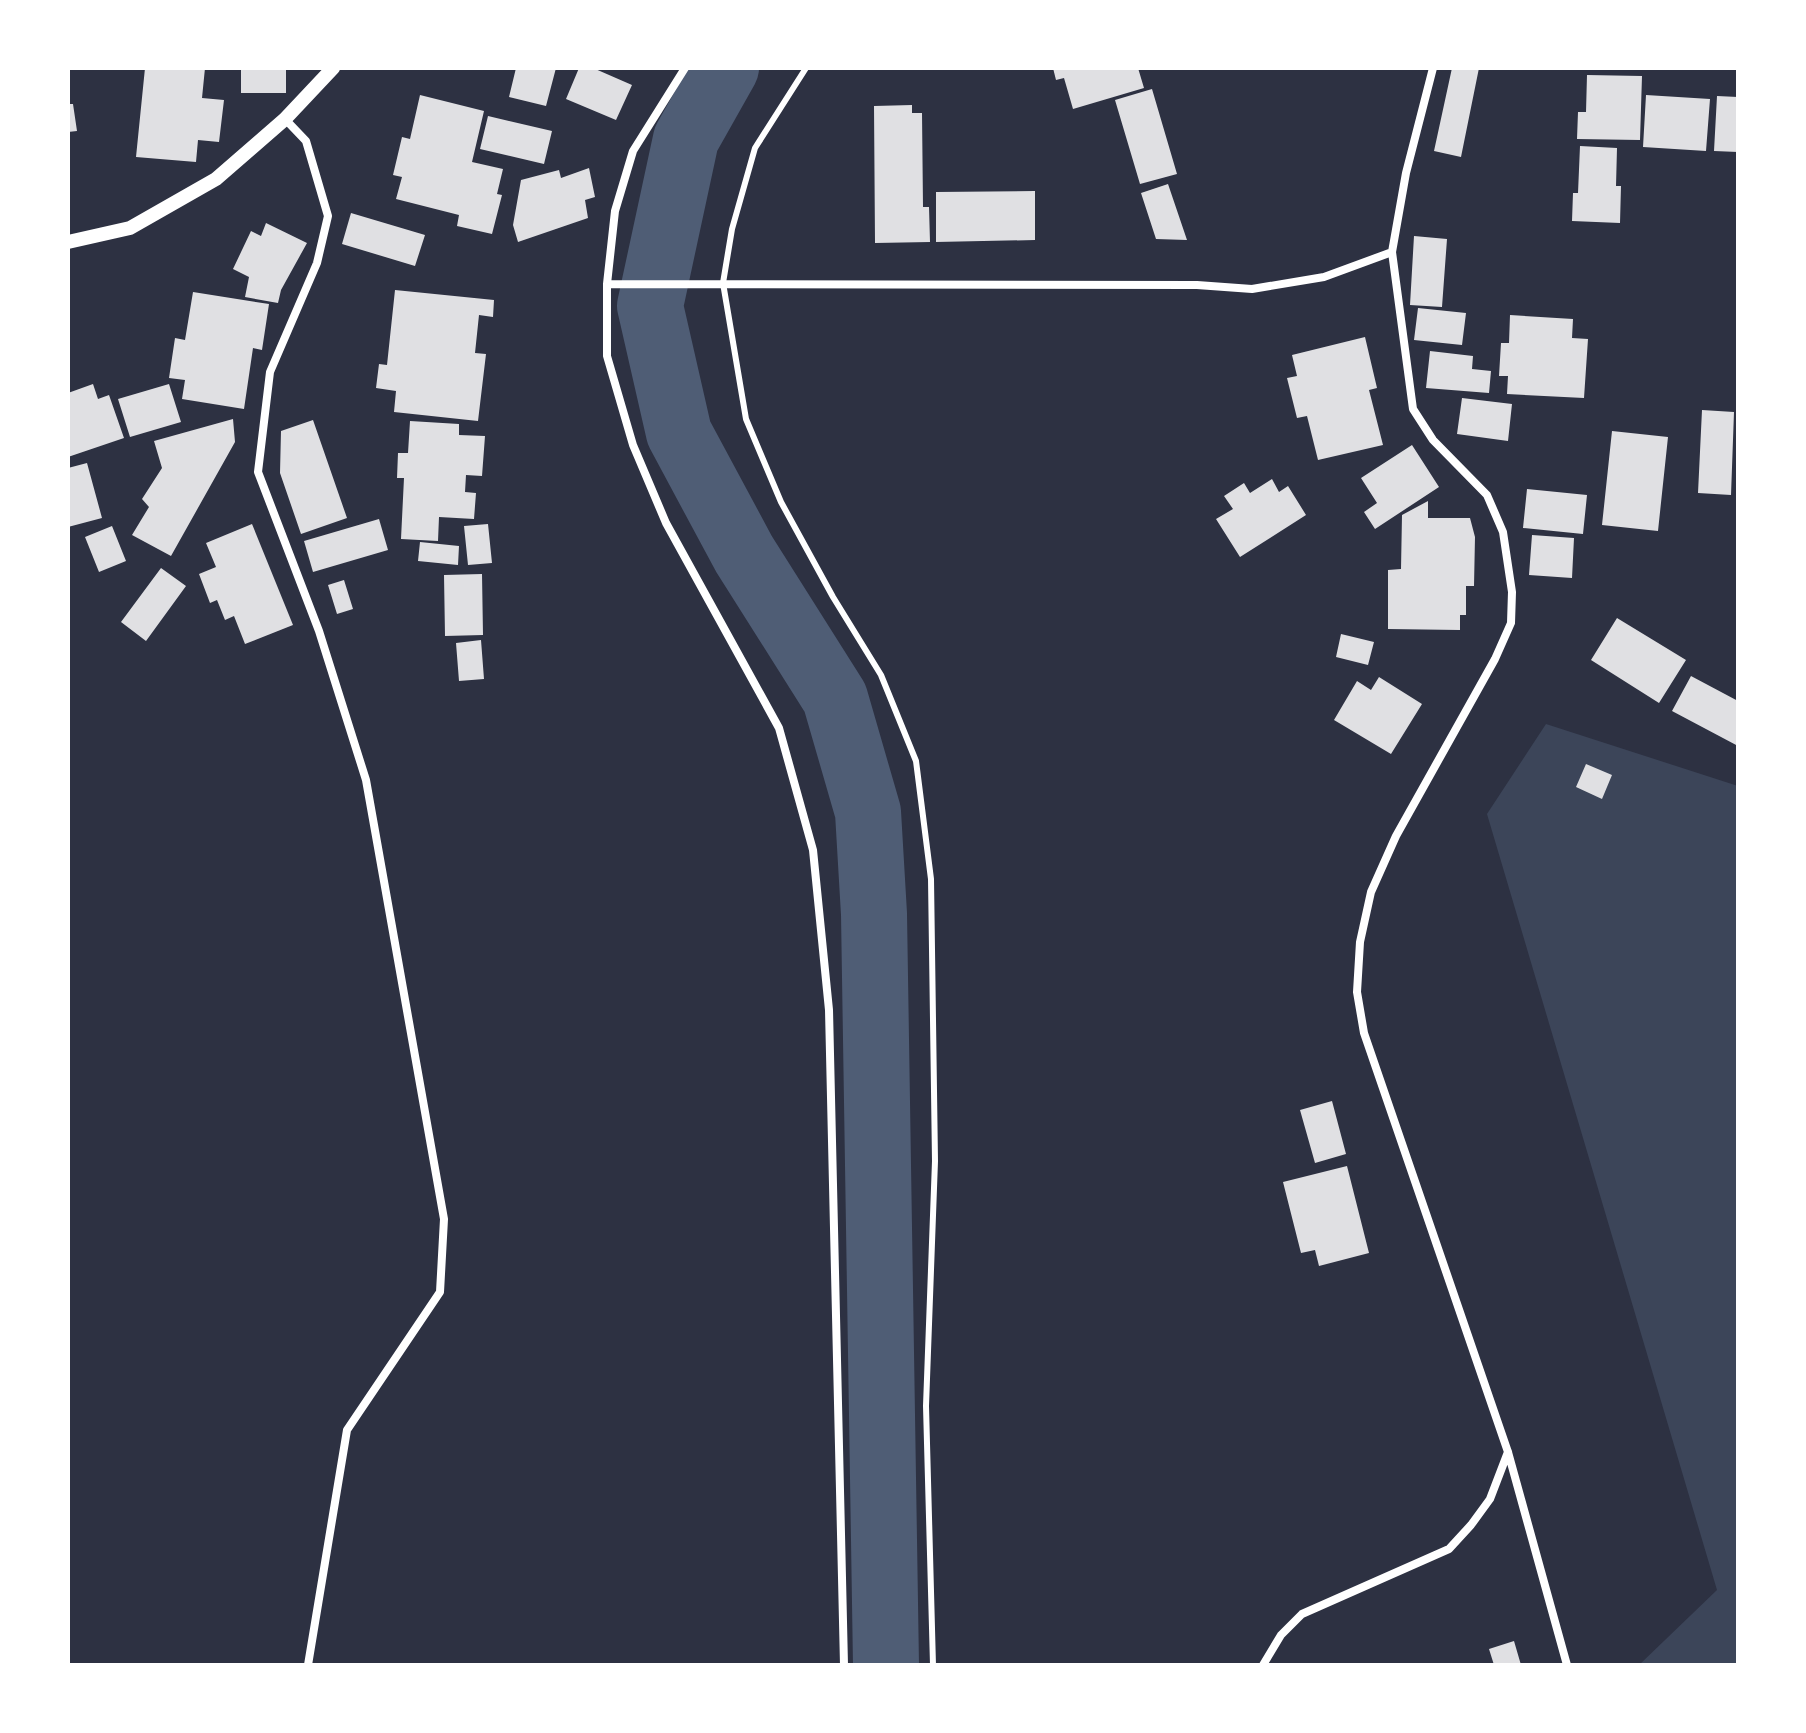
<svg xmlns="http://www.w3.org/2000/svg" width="1806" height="1733" viewBox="0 0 1806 1733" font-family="Spectral,serif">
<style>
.green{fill:#3c4559}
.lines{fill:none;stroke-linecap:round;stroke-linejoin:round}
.river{stroke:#4f5d75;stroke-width:66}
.building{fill:#e0e0e3}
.service{stroke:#fff;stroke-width:6}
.minor{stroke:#fff;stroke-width:8}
.tertiary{stroke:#fff;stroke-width:14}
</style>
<rect width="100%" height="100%" fill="#2d3142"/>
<path class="green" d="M 1546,724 L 1738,786 L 1738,1665 L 1639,1665 L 1717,1590 L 1487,814 Z"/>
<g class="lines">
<path class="river" d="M 726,68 L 686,139 L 650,306 L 679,433 L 744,554 L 835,698 L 868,812 L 874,914 L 886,1665"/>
</g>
<path class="building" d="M 145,68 L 205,68 L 202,98 L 224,100 L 219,142 L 198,140 L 196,162 L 136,157 Z
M 241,68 L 286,68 L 286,93 L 241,93 Z
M 516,68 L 556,68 L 546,106 L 509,97 Z
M 579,68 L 593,68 L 632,85 L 616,120 L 566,99 Z
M 1053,68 L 1138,68 L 1144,88 L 1073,109 L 1064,78 L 1056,80 Z
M 1452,68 L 1479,68 L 1461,157 L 1434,151 Z
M 1587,75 L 1642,76 L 1640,140 L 1577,139 L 1578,112 L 1586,112 Z
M 1152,89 L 1177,174 L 1140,184 L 1115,100 Z
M 420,95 L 484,111 L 472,162 L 503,169 L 497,194 L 502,195 L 492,234 L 457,226 L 459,215 L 396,199 L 402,177 L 393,175 L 402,137 L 410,139 Z
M 1646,95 L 1710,99 L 1706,151 L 1643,147 Z
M 1717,96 L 1738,97 L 1738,152 L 1714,151 Z
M 68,104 L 73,104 L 77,131 L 68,132 Z
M 912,105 L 912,113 L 922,113 L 923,207 L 929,207 L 930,242 L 875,243 L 874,106 Z
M 488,116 L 552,131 L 544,164 L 480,149 Z
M 1580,146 L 1617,148 L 1616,186 L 1621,186 L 1620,223 L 1572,221 L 1573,193 L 1578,193 Z
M 589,168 L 595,197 L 585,200 L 588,218 L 518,242 L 513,225 L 521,180 L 559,170 L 561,178 Z
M 1168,184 L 1187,240 L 1156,239 L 1141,193 Z
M 1035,191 L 1035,240 L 936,242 L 936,192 Z
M 351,213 L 425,235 L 415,266 L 342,244 Z
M 266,223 L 307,243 L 281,290 L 278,303 L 245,297 L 249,277 L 233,269 L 251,231 L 261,236 Z
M 1414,236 L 1447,239 L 1442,307 L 1410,305 Z
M 395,290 L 494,300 L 493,317 L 479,315 L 475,353 L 486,354 L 478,421 L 394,412 L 396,391 L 376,388 L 379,364 L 387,365 Z
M 193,292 L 269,304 L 262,350 L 253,348 L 244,409 L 182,399 L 185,380 L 169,378 L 175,338 L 185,340 Z
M 1418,308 L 1466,313 L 1462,345 L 1414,340 Z
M 1510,315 L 1573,319 L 1572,338 L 1588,339 L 1584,398 L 1507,394 L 1508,376 L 1499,376 L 1501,343 L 1509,343 Z
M 1365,337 L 1377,388 L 1369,390 L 1383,445 L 1318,460 L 1307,416 L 1297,418 L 1287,378 L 1297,376 L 1292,355 Z
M 1430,351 L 1473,356 L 1472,369 L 1491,371 L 1489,393 L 1426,388 Z
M 93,384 L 98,399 L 109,395 L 124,438 L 68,457 L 68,393 Z
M 169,384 L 181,422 L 130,437 L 118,399 Z
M 1462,398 L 1512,404 L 1508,441 L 1457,434 Z
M 1702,410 L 1734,412 L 1731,495 L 1698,493 Z
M 233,419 L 235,442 L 171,556 L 132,535 L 149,507 L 142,499 L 162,468 L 154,441 Z
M 313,420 L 347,518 L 301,534 L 280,473 L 281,431 Z
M 410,421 L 459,424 L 459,435 L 485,436 L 482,476 L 466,475 L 465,492 L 476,493 L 474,519 L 439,517 L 438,541 L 401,539 L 404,478 L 397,478 L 398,453 L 408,453 Z
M 1612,431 L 1668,437 L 1658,531 L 1602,525 Z
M 1412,445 L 1439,487 L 1375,529 L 1364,512 L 1377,503 L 1361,478 Z
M 87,463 L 102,518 L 68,527 L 68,468 Z
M 1272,479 L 1279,492 L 1288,486 L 1306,515 L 1240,557 L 1216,519 L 1233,509 L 1224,496 L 1244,483 L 1250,493 Z
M 1527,489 L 1587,495 L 1583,534 L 1523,528 Z
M 1428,501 L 1428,518 L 1470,518 L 1475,537 L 1474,586 L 1466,586 L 1466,615 L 1460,615 L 1460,630 L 1388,629 L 1388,570 L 1401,569 L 1402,515 Z
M 379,519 L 388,550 L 313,572 L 304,541 Z
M 252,524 L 293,625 L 245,644 L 234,616 L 225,620 L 217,600 L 210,603 L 199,574 L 216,567 L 206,543 Z
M 488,524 L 492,563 L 468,565 L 464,526 Z
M 112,526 L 126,561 L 99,572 L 85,537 Z
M 1532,535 L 1574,538 L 1572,578 L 1529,575 Z
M 420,542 L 459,546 L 458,565 L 418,561 Z
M 161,568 L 186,586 L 146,641 L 121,622 Z
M 482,574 L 483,635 L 445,636 L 444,575 Z
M 344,580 L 353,609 L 337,614 L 328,585 Z
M 1617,618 L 1686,660 L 1659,703 L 1591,660 Z
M 1341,634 L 1374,642 L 1368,665 L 1336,657 Z
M 481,640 L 484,679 L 459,681 L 456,643 Z
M 1691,676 L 1738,701 L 1738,746 L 1672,711 Z
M 1379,677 L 1422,704 L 1391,754 L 1334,720 L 1357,681 L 1371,690 Z
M 1586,764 L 1612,775 L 1602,799 L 1576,787 Z
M 1332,1101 L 1346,1154 L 1315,1163 L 1300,1110 Z
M 1347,1166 L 1369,1253 L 1319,1266 L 1315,1250 L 1301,1253 L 1283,1182 Z
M 1514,1641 L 1521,1665 L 1494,1665 L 1489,1649 Z"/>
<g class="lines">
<path class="service" d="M 806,68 L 755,148 L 732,229 L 723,283 L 746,419 L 781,502 L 833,597 L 881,675 L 916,761 L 931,879 L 935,1161 L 926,1406 L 933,1665"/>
<path class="minor" d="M 685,68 L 633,151 L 615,211 L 607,284 L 607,356 L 633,445 L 666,523 L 779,728 L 813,850 L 829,1010 L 844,1665
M 1433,68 L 1406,173 L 1392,252 L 1413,409 L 1433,440 L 1487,495 L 1503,532 L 1512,592 L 1511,623 L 1495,659 L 1396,836 L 1371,892 L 1360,942 L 1357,992 L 1364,1033 L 1508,1452 L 1567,1665
M 285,119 L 306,141 L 328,216 L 317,263 L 270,372 L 258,472 L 319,631 L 366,780 L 444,1219 L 440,1292 L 347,1430 L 308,1665
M 607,284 L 1197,285 L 1252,289 L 1324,277 L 1392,252
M 1263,1665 L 1281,1635 L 1302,1614 L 1449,1549 L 1471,1525 L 1490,1499 L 1508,1452"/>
<path class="tertiary" d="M 68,242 L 130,228 L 216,179 L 285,119 L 333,68"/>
</g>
<rect width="1806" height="1733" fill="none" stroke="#ffffff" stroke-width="140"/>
</svg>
